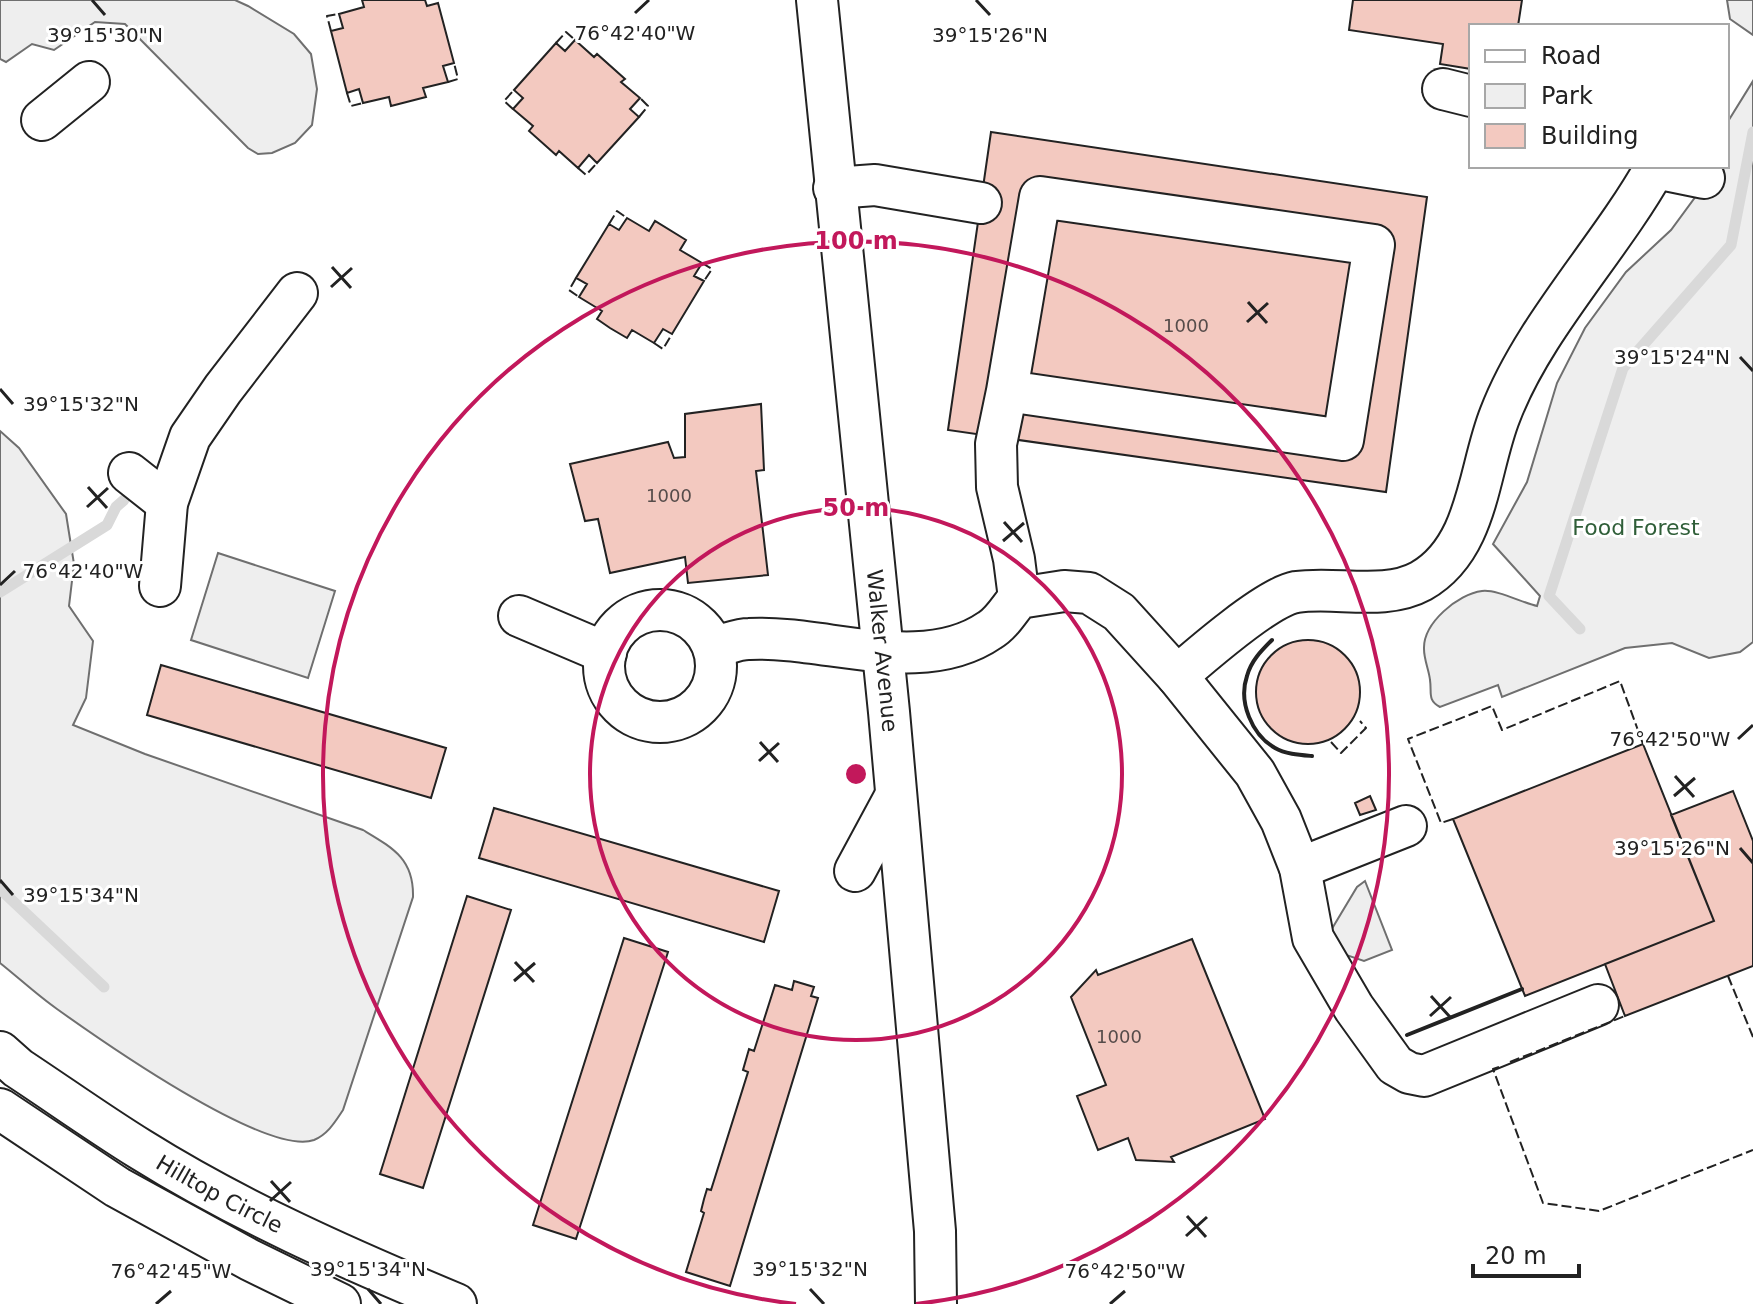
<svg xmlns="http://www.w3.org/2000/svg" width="1753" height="1304" viewBox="0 0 1753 1304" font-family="'DejaVu Sans',sans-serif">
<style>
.green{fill:#eee;stroke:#6f6f6f;stroke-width:2}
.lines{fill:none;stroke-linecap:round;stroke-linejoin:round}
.stream{stroke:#d9d9d9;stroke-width:11}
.building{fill:#f3c9c0;stroke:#222;stroke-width:2}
.minor-casing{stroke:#222;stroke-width:44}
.minor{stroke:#fff;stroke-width:40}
.fence{stroke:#222;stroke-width:2;stroke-dasharray:10 4;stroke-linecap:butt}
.wall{stroke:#222;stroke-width:4}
.ticks{fill:none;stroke:#222;stroke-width:3}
.ring{fill:none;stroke:#c2185b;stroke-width:4}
.labels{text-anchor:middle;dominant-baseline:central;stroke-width:6;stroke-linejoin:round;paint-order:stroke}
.number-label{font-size:18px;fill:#564c4a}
.park-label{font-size:22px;fill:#2f5e38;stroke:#fff}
.street-label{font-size:22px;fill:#222;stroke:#fff}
.ticks-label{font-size:20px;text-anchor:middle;fill:#222;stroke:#fff;stroke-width:6;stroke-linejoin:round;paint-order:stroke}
.centre{fill:#c2185b;stroke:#fff;stroke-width:4}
.ring-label{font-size:24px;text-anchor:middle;font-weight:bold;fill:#c2185b;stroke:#fff;stroke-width:6;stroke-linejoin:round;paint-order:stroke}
</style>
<rect width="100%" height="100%" fill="#fff"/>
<path class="green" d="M 0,0 L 235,0 L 248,6 L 294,34 L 311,54 L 317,89 L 312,125 L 295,143 L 272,153 L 258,154 L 248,148 L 125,24 L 95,22 L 54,50 L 32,44 L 6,62 L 0,59 Z
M 1727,0 L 1753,0 L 1753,35 L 1730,19 Z
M 1753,81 L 1753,642 L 1740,652 L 1709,658 L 1672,643 L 1625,648 L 1502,697 L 1498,685 L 1440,707 C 1427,700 1432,693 1430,680 C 1429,670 1424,660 1424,649 C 1423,623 1458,594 1482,591 C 1496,589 1523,603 1537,606 L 1540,596 L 1493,544 L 1527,482 L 1557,383 L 1585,328 L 1626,272 L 1671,230 L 1707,181 L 1712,166 L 1727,166 L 1727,123 Z
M 0,431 L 19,448 L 66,514 L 74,564 L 69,606 L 93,641 L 86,698 L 73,725 L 145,754 L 363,830 C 393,848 414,859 413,897 L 343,1110 C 335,1122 328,1134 314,1140 C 266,1157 99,1039 57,1009 C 37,995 19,978 0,963 Z
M 218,553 L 335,591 L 308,678 L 191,640 Z
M 1365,881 L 1392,950 L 1364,961 L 1346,955 L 1330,932 L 1357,887 Z"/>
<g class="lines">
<path class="stream" d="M 0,592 L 107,525 L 116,507 L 124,500
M 1580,629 L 1549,596 L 1623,368 L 1731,245 L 1753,132
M 0,889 L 104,987"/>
</g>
<path class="building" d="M 362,0 L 425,0 L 427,6 L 438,3 L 454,63 L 443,66 L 448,82 L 423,88 L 426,97 L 391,106 L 389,97 L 363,103 L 359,89 L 347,93 L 331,31 L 343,28 L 339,14 L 364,7 Z
M 1353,0 L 1522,0 L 1518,26 L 1471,26 L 1471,69 L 1440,64 L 1443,44 L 1349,30 Z
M 575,40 L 594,57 L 597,54 L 625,79 L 621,82 L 640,98 L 630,109 L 639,117 L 597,163 L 589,155 L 578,168 L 559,151 L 556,155 L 529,131 L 533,126 L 513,109 L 523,98 L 514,90 L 556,43 L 565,51 Z
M 991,132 L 1427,197 L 1386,492 L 948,430 Z
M 627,218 L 649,231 L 655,221 L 686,240 L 680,250 L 702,263 L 694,276 L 704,281 L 672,334 L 663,329 L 654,343 L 632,330 L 627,338 L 610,328 L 597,319 L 602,311 L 579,297 L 587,284 L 576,278 L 609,224 L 619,230 Z
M 761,404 L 764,470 L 756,471 L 768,575 L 688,583 L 685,557 L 610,573 L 598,519 L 585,521 L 570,464 L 668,442 L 674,458 L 685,457 L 685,414 Z
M1256 692a52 52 0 1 1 104 0a52 52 0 1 1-104 0Z
M 161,665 L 446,748 L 431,798 L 147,715 Z
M 1643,744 L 1714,921 L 1525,996 L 1453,819 Z
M 1733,791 L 1753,841 L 1753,966 L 1625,1016 L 1605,964 L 1714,921 L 1671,815 Z
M 1370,796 L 1376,810 L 1360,815 L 1355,803 Z
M 494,808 L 779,891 L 764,942 L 479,858 Z
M 467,896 L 511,910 L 423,1188 L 380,1174 Z
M 624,938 L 668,952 L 576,1239 L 533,1225 Z
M 1192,939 L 1265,1119 L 1171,1157 L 1174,1162 L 1136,1160 L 1128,1138 L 1098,1150 L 1077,1096 L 1106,1085 L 1071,997 L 1096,970 L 1098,975 Z
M 794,981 L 814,987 L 811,996 L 818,998 L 730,1286 L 686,1272 L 704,1213 L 701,1211 L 704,1199 L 707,1189 L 711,1190 L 748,1072 L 743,1070 L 749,1049 L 754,1051 L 775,985 L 792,990 Z"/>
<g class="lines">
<g class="minor-casing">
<g id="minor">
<path id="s1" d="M 817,0 L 889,712 L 935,1231 L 936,1304"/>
<path d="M 1443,89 L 1471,96"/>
<path d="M 42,120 L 89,82"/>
<path d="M 834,188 L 875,185 L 981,203"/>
<path d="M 1007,391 L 1343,440 L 1374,245 L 1040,197 L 1007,391 L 996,444 L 997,487 L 1014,559 L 1019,598"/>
<path d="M 129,473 L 167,503"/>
<path d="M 160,586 L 167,503 L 190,437 L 223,389 L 297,293"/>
<circle cx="660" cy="666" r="56"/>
<path d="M 519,616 L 606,653"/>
<path d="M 713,647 C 725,645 737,639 749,639 C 825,635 922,677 990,630 C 1002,623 1010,608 1019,598 L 1064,591 L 1089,593 L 1119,612 L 1177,676 L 1255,773 L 1281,820 L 1300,868 L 1313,938 L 1354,1008 L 1395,1065 L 1409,1073 L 1424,1076 L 1598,1005"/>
<path d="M 1177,676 C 1200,656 1268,597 1296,592 C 1335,586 1385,601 1421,581 C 1479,548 1478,470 1500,415 C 1533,328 1609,250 1655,168 L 1704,178"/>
<path d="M 1300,868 L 1406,826"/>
<path d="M 855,871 L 896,795"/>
<path id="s2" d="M 0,1052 L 18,1068 C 59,1095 98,1123 140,1149 C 239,1211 348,1259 456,1304"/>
<path d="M 0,1109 L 117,1187 L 250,1260 L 340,1304"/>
</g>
</g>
<use href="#minor" class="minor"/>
<path class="fence" d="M 331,31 L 327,16 L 339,14
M 556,43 L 566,32 L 575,40
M 448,82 L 458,79 L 454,63
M 347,93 L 351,106 L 363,103
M 513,109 L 504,101 L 514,90
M 639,117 L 648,106 L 640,98
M 578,168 L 586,175 L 597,163
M 609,224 L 617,211 L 627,218
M 702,263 L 712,269 L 704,281
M 576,278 L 569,290 L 579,297
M 654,343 L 663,349 L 672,334
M 1331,742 L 1341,753 L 1366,728 L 1360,721
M 1453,819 L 1441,823 L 1408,739 L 1492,706 L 1502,730 L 1620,681 L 1643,744
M 1728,976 L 1753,1037
M 1510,1062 L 1625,1016
M 1499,1067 L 1493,1069 L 1543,1203 L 1599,1211 L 1753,1150"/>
<path class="wall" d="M 1272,640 C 1261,651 1251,661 1247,676 C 1238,702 1252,735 1275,748 C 1285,754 1300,755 1312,756
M 1407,1035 L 1522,989"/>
</g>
<path class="ticks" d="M 92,0 L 105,15M 976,0 L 990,15M 635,13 L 649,0M 332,267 L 351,288M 331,287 L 352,268M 1248,302 L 1267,323M 1247,322 L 1268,303M 1740,357 L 1753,371M 0,389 L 13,404M 88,487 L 107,508M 87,507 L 108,488M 1004,522 L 1022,542M 1003,541 L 1024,523M 0,585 L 15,571M 1738,739 L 1753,725M 760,742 L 778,762M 759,761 L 779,743M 1675,776 L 1694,797M 1674,796 L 1695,778M 1740,848 L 1753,863M 0,880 L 13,895M 515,962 L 534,982M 514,981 L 535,963M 1431,996 L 1450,1017M 1430,1016 L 1451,997M 271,1181 L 290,1202M 270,1201 L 291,1182M 1187,1216 L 1206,1237M 1186,1236 L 1207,1217M 368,1289 L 381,1304M 810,1289 L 824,1304M 156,1304 L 171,1291M 1110,1304 L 1125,1291"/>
<g class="ring">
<circle cx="856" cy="774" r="266"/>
<path d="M796 1304A533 533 0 1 1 916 1304"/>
</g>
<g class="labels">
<g class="number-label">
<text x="1186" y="325">1000</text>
<text x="669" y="495">1000</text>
<text x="1119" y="1036">1000</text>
</g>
<g class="park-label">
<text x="1636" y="527">Food Forest</text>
</g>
<g class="street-label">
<text stroke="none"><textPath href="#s1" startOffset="654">Walker Avenue</textPath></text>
<text stroke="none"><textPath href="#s2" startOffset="262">Hilltop Circle</textPath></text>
</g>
</g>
<g class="ticks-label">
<text x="635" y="40">76°42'40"W</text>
<text x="990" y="42">39°15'26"N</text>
<text x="105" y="42">39°15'30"N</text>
<text x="1672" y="364">39°15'24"N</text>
<text x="81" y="411">39°15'32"N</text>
<text x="83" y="578">76°42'40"W</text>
<text x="1670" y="746">76°42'50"W</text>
<text x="1672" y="855">39°15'26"N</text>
<text x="81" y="902">39°15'34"N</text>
<text x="368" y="1276">39°15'34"N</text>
<text x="810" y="1276">39°15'32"N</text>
<text x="171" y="1278">76°42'45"W</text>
<text x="1125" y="1278">76°42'50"W</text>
</g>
<circle cx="856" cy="774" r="12" class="centre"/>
<g class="ring-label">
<text x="856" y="249">100 m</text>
<text x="856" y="516">50 m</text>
</g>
<rect x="1469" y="24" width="260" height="144" fill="#ffffff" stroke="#a7a7a7" stroke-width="2"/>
<rect x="1485" y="50" width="40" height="12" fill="#ffffff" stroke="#a7a7a7" stroke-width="2"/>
<text x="1541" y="64" font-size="24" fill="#222222">Road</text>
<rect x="1485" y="84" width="40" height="24" fill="#eeeeee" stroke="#a7a7a7" stroke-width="2"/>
<text x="1541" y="104" font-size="24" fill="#222222">Park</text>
<rect x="1485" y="124" width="40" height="24" fill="#f3c9c0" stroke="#a7a7a7" stroke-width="2"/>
<text x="1541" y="144" font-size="24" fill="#222222">Building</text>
<path d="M1473 1264v12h106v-12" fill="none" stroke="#222222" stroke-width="4"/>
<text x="1485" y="1264" font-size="24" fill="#222222" stroke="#ffffff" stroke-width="6" paint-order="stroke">20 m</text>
</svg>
